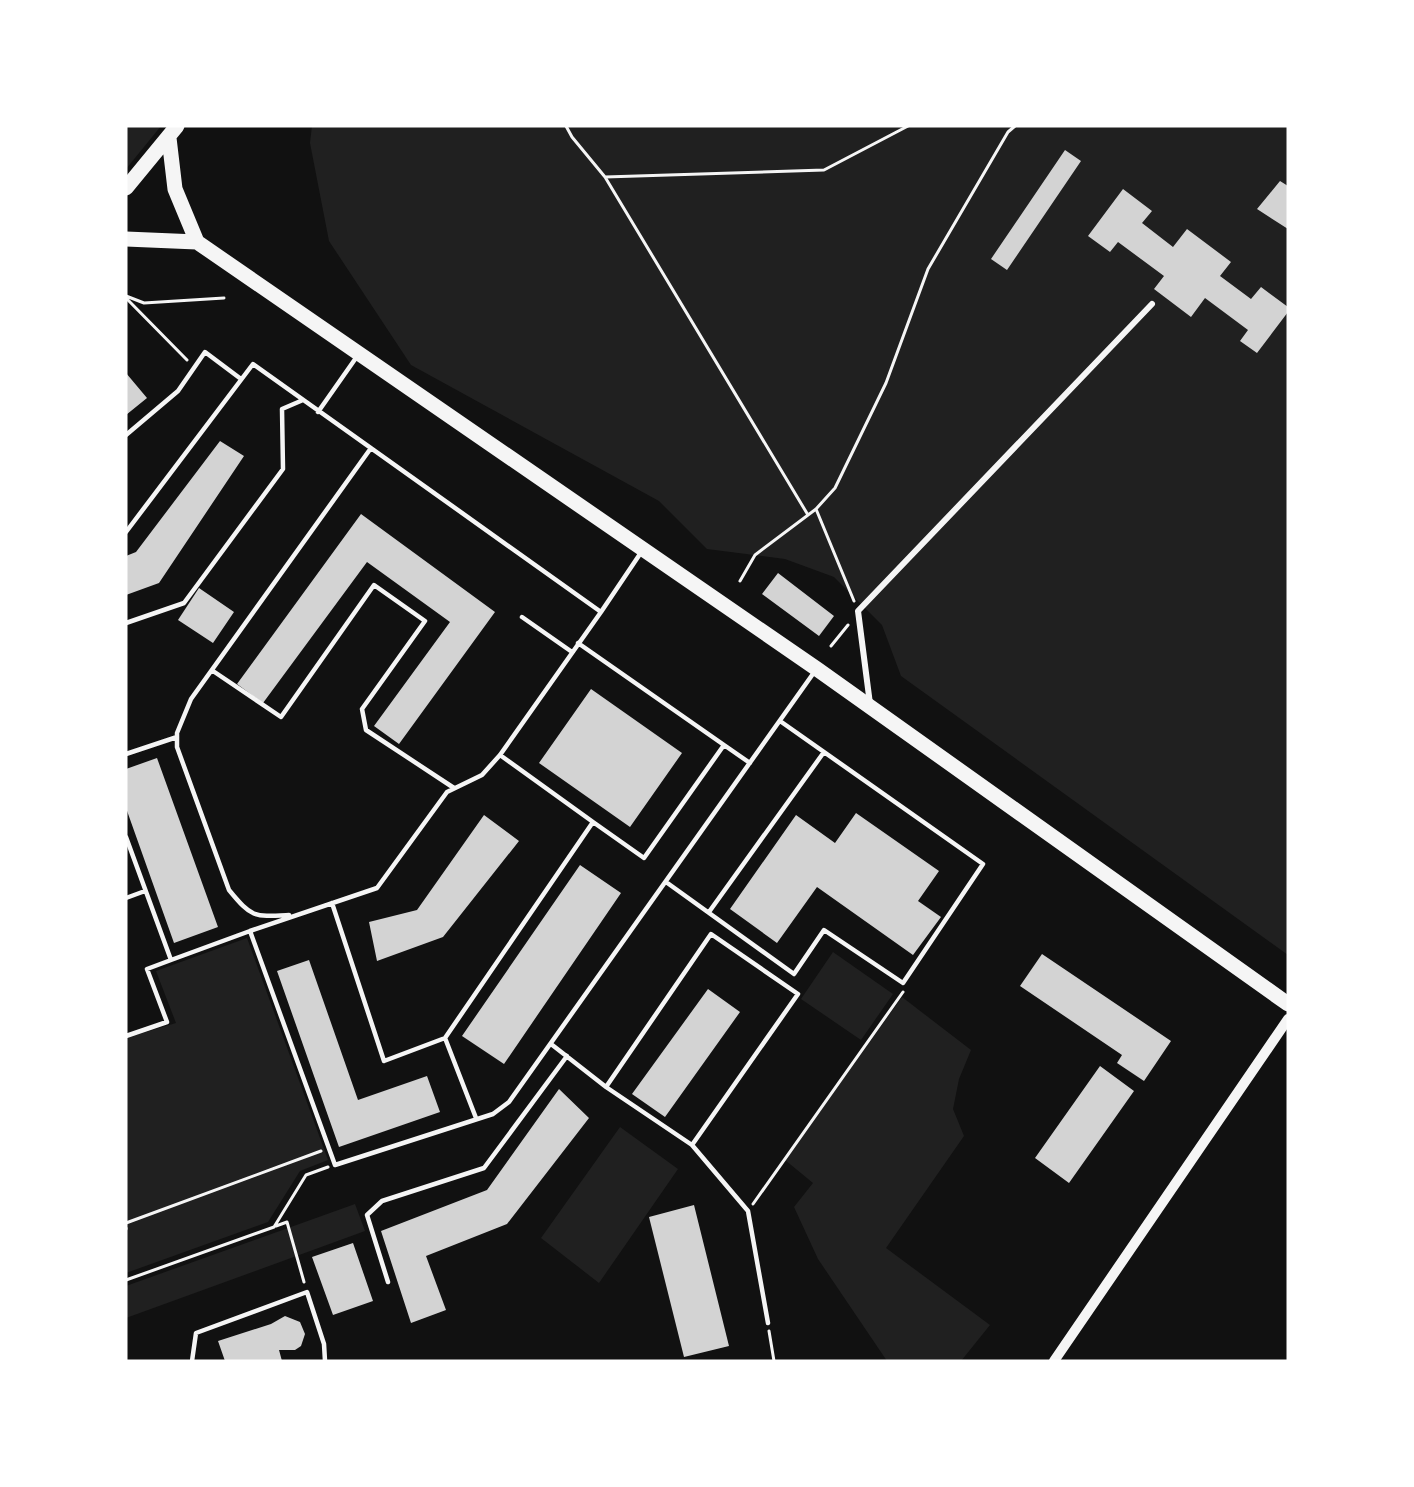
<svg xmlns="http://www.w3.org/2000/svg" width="1414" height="1487" viewBox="0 0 1414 1487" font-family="'IBM Plex Sans',sans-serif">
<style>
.green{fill:#202020}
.building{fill:#d3d3d3}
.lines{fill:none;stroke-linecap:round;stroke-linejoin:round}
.path{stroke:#f5f5f5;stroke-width:3}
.service{stroke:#f5f5f5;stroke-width:4.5}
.minor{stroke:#f5f5f5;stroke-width:6}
.tertiary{stroke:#f5f5f5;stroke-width:10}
.primary{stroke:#f5f5f5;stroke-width:15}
</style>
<rect width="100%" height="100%" fill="#111"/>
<path class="green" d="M 126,126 L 161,126 L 126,169 Z
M 312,126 L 1288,126 L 1288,955 L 901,676 L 882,625 L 834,577 L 785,559 L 707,549 L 659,501 L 411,365 L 329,241 L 310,143 Z
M 247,938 L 328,1160 L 300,1171 L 268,1222 L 126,1273 L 126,1038 L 176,1023 L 156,971 Z
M 833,952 L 893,994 L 861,1040 L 801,999 Z
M 902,997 L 971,1050 L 959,1079 L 953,1109 L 964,1136 L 886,1248 L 990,1325 L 961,1361 L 887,1361 L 818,1259 L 794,1207 L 813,1183 L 785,1160 Z
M 620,1127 L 678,1169 L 599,1283 L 541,1238 Z
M 355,1204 L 365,1231 L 126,1318 L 126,1286 Z"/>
<path class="building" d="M 1065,150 L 1081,161 L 1007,270 L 991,259 Z
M 1280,181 L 1288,186 L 1288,229 L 1257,209 Z
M 1123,189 L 1152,211 L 1142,223 L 1173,247 L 1187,229 L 1231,262 L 1220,276 L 1251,299 L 1261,287 L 1288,307 L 1288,312 L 1257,353 L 1240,341 L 1248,330 L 1205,298 L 1191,317 L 1154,289 L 1164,276 L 1118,242 L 1110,252 L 1088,236 Z
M 126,373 L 147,398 L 126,415 Z
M 220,441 L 244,456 L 159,583 L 126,595 L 126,556 L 136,552 Z
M 361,514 L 495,612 L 399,744 L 374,726 L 450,622 L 367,562 L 263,703 L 237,684 Z
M 778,573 L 834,616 L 819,636 L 762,594 Z
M 199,588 L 234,612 L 213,643 L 178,620 Z
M 591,689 L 682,753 L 630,827 L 539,763 Z
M 157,758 L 218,927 L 174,943 L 126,808 L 126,769 Z
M 856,813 L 939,871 L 918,901 L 941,917 L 913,955 L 817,887 L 777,943 L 730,909 L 796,815 L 835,843 Z
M 484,815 L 519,841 L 443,937 L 377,961 L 369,922 L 417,910 Z
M 580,865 L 621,893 L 504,1064 L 462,1036 Z
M 1042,954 L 1171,1041 L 1144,1081 L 1117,1063 L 1122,1055 L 1020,986 Z
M 309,960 L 358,1100 L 427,1076 L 440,1112 L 339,1147 L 277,971 Z
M 708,989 L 740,1012 L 665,1117 L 632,1094 Z
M 1100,1066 L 1134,1091 L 1069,1183 L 1035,1158 Z
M 559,1089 L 589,1118 L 507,1224 L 426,1256 L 446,1310 L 411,1323 L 381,1231 L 487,1190 Z
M 694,1205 L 729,1346 L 684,1357 L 649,1217 Z
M 353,1243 L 373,1301 L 333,1315 L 312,1257 Z
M 285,1316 L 300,1322 L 305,1334 L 301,1346 L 295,1350 L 279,1350 L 282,1361 L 225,1361 L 218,1341 L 271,1324 Z"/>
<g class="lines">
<path class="path" d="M 566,126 L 572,137 L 605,177 L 824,170 L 908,126
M 605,177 L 808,515
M 126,296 L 144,303 L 224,298
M 126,298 L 187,360
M 816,509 L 854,601
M 740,581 L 755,555 L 816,509 L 835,488 L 886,383 L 928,269 L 1008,132 L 1015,126
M 831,646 L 848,625
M 753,1204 L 903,992
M 126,1223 L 321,1151
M 276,1226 L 287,1222 L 304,1282
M 126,1228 L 126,1229
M 126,1280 L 274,1227 L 306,1175 L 328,1167
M 769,1331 L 774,1361"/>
<path class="service" d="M 318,412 L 358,355
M 126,435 L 178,391 L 205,352 L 241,379
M 126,532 L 253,364 L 601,612 L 642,551
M 601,612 L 500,755 L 482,775 L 447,792 L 377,888 L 250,931 L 335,1165 L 493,1114 L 509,1102 L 815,671
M 522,617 L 572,652
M 126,623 L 184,603 L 283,469 L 282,409 L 303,400
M 213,671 L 281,717 L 374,585 L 425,621 L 362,709 L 366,730 L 454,788
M 724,745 L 750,763
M 126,754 L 177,737
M 500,755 L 593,822
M 126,837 L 171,960 L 250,931
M 666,882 L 794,974 L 824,930 L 903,983 L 983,864 L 780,721
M 126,898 L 145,891
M 332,903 L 384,1061 L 445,1038 L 476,1118
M 709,912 L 824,752
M 289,915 C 254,917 252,918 229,890 L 177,747 L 177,733 L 191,699 L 371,448
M 126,1036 L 167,1022 L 147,969 L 171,960
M 445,1038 L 593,822 L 644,858 L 724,745 L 578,643
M 551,1044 L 606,1087 L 711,934 L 798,994 L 692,1145 L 606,1087
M 692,1145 L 748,1211 L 768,1323
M 388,1282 L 367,1215 L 382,1201 L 484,1168 L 567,1056
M 192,1361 L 196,1333 L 307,1292 L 324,1344 L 325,1361"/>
<path class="minor" d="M 870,704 L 858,611 L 1152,304"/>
<path class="tertiary" d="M 1054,1361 L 1288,1019"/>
<path class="primary" d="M 169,138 L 175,189 L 197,242
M 126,188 L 177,126
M 126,239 L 197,242
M 197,242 L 817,669 L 1288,1004"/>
</g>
<rect width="1414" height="1487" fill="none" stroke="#ffffff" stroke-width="255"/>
</svg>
